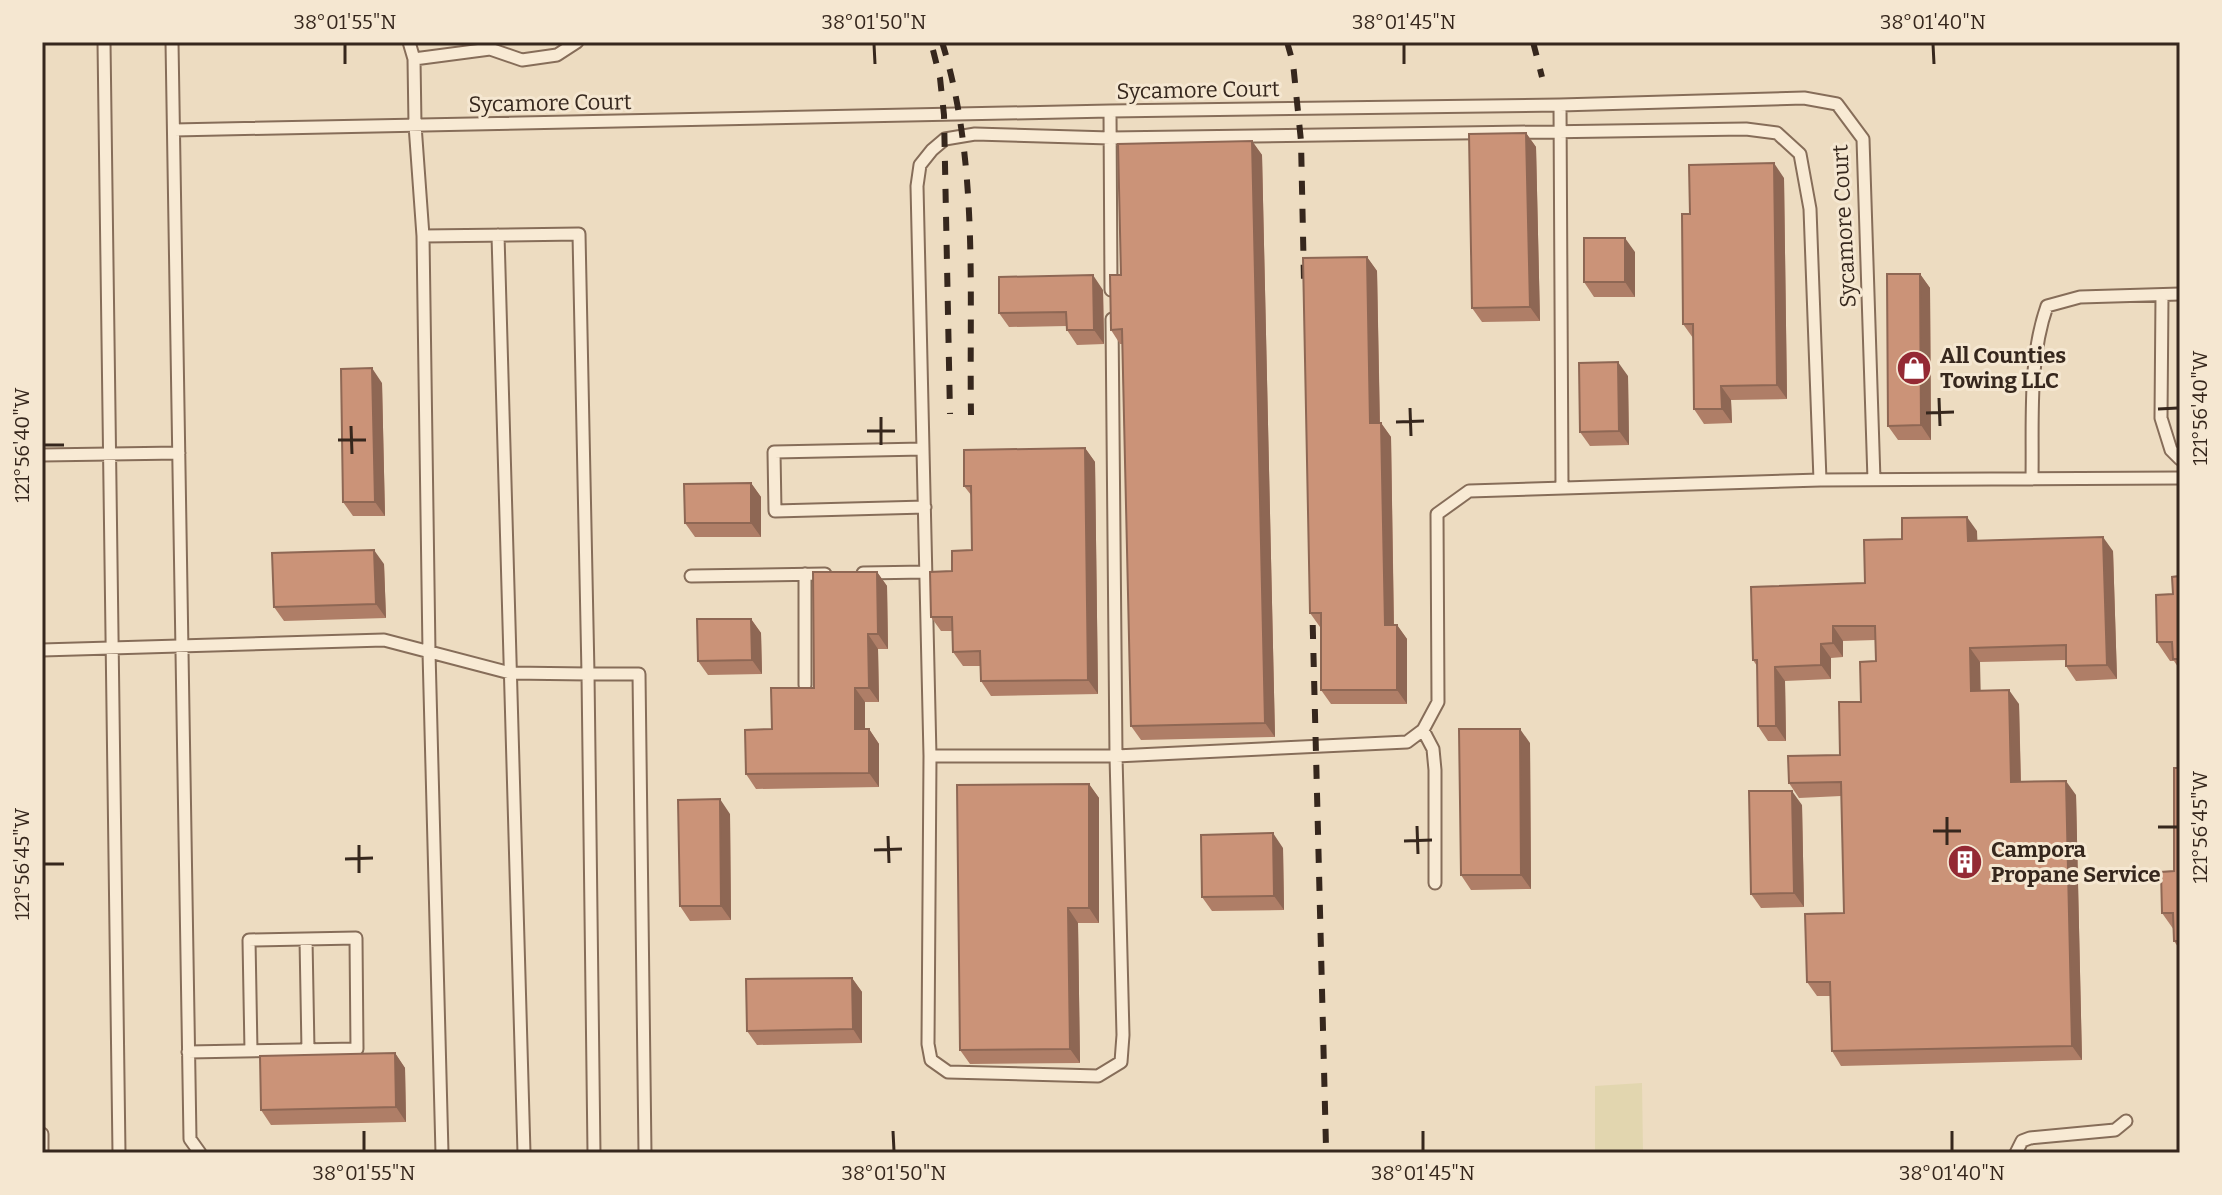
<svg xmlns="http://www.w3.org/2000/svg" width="2222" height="1195" viewBox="0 0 2222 1195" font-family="Bitter,serif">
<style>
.farmland{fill:#e2d6af}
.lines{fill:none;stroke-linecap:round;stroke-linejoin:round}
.lane-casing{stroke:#866d59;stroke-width:15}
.lane{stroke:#f8ead4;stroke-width:11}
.rail{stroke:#36271d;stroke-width:6;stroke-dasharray:14 14;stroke-linecap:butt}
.wall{fill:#af7e67}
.shaded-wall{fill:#8e6754}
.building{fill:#cb9378;stroke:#8e6754;stroke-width:2}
.ticks{fill:none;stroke:#36271d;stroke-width:3}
.labels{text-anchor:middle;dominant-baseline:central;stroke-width:6;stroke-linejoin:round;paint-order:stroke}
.street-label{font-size:22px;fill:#36271d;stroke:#f5e7d1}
.poi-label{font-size:22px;font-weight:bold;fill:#36271d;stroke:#f5e7d1;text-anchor:start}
.neatline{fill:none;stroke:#36271d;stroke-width:3}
.ticks-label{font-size:20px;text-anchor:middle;fill:#36271d}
</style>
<rect width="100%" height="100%" fill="#eddcc1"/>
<path class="farmland" d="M 1642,1083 L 1643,1153 L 1595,1153 L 1595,1086 Z"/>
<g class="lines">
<g class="lane-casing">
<path id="lane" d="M 104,42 L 119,1153
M 172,42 L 190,1139 L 200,1153
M 409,42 L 414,59 L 415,125 L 423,236
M 414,59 L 490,49 L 522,60 L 557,55 L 577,42
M 1560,105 L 1562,487
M 1110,111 L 1111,290
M 174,130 L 1110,111 L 1560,105 L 1804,98 L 1837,104 L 1863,139 L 1874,480
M 498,235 L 524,1153
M 2162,295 L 2161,418 L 2171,450 L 2180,459
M 1112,319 L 1116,756 L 1123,1035 L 1121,1062 L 1098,1076 L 948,1072 L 931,1060 L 928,1044 L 930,756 L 917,186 L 920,165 L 932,150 L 945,139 L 975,134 L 1110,138 L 1746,129 L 1777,133 L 1800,154 L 1810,209 L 1820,480
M 923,449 L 774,452 L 775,511 L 925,507
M 42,455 L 179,453
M 2032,479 C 2033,422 2028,360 2047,306 L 2080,297 L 2180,294
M 863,573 L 926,572
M 805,574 L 805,685
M 691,576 L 825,574
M 42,650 L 384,640 L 510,673 L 588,674 L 579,234 L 423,236 L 429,652 L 442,1153
M 1423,730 L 1433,749 L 1435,770 L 1435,883
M 930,756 L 1116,756 L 1407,742 L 1423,730 L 1438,702 L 1437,514 L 1469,491 L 1820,480 L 2180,478
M 306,939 L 308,1050
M 188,1052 L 357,1049 L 356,938 L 249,940 L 251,1051
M 42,1134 L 42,1153
M 594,1153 L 588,674 L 639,674 L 645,1153
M 2016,1153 L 2022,1141 L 2030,1138 L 2115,1130 L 2126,1121"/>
</g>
<use href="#lane" class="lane"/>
<path class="rail" d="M 942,42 C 979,160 969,292 971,415
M 1287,42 L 1293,63 L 1301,141 L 1304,281
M 1533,42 L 1542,77
M 933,50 L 940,78 L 944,115 L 950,414
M 1312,597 L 1326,1147"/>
</g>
<path class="wall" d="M 1526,133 L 1536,147 L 1540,321 L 1482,322 L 1472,308 Z
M 1252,141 L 1262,155 L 1275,737 L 1141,740 L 1131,726 L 1122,344 L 1120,344 L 1111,330 L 1121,275 Z
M 1784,178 L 1787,399 L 1731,400 L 1732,423 L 1704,424 L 1694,409 L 1693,338 L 1683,324 L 1690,214 Z
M 1635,252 L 1635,297 L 1594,297 L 1584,282 Z
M 1367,257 L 1377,271 L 1380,423 L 1381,423 L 1391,437 L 1394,625 L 1397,625 L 1407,639 L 1407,704 L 1331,704 L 1321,690 L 1321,627 L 1320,627 L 1310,613 Z
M 1920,274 L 1930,288 L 1931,440 L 1898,440 L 1888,426 Z
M 1103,290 L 1104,344 L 1077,345 L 1067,330 L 1067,326 L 1009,327 L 999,313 Z
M 1628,376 L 1629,445 L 1590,446 L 1580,432 Z
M 382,383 L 385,516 L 353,516 L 343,502 Z
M 1085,448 L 1095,462 L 1098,694 L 991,696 L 981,681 L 980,666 L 963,666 L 953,652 L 952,631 L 941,631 L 931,617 L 952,571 L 972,550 L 971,495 L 964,486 Z
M 751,483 L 761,497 L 761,537 L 695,537 L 685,523 Z
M 1977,531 L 1977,540 L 2113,551 L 2117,679 L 2076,681 L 2066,666 L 2066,660 L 1980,662 L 1980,690 L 2019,704 L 2021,781 L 2076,795 L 2082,1060 L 1841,1066 L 1832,1051 L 1830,996 L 1817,996 L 1807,982 L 1844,913 L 1841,796 L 1799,798 L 1789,783 L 1840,755 L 1876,661 L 1875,640 L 1843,641 L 1843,657 L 1831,658 L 1831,679 L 1785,681 L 1786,741 L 1768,741 L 1758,726 L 1757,666 L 1753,660 L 1865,583 L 1902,539 Z
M 384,564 L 386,618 L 284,621 L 274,607 Z
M 877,572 L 887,586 L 888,649 L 878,649 L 879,702 L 865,702 L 865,729 L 869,729 L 879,744 L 879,787 L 756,789 L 746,774 L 772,729 L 814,688 Z
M 2180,576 L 2180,670 L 2174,661 L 2170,661 L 2157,642 Z
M 751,619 L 761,633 L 762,674 L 708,675 L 698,661 Z
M 1530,743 L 1531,889 L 1471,890 L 1461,875 Z
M 2180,768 L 2180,950 L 2174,941 L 2174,930 L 2162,913 L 2174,871 Z
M 1089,784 L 1099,798 L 1099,923 L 1078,923 L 1080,1063 L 970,1064 L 960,1050 Z
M 1802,805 L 1804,907 L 1761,908 L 1751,894 Z
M 730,814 L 731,920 L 690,921 L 680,906 Z
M 1283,848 L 1284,910 L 1212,911 L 1202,897 Z
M 852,978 L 862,992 L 862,1043 L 757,1045 L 747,1031 Z
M 395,1053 L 405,1068 L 406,1122 L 271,1125 L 261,1110 Z"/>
<path class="shaded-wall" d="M 1526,133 L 1536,147 L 1540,321 L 1530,307 Z
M 1252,141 L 1262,155 L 1275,737 L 1265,723 Z
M 1774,163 L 1784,178 L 1787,399 L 1777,385 Z
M 1625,238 L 1635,252 L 1635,297 L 1625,282 Z
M 1367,257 L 1377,271 L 1380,437 L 1370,423 Z
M 1920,274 L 1930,288 L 1931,440 L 1921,425 Z
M 1093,275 L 1103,290 L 1104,344 L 1094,330 Z
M 1618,362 L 1628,376 L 1629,445 L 1619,431 Z
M 372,368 L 382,383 L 385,516 L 375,502 Z
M 1721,386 L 1731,400 L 1732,423 L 1722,409 Z
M 1381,423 L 1391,437 L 1394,639 L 1385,625 Z
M 1085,448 L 1095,462 L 1098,694 L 1088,680 Z
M 751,483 L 761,497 L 761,537 L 751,523 Z
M 1967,517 L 1977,531 L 1978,555 L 1968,541 Z
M 2103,537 L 2113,551 L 2117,679 L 2107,665 Z
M 374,550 L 384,564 L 386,618 L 376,604 Z
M 877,572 L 887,586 L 888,649 L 878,634 Z
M 751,619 L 761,633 L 762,674 L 752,660 Z
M 1397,625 L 1407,639 L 1407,704 L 1397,690 Z
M 1833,626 L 1843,641 L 1843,657 L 1833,643 Z
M 868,634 L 878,649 L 879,702 L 869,688 Z
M 1821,644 L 1831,658 L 1831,679 L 1821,665 Z
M 1970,648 L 1980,662 L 1981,705 L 1971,691 Z
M 1775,667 L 1785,681 L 1786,741 L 1776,726 Z
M 855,688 L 865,702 L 865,744 L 855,729 Z
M 2009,690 L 2019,704 L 2021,796 L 2011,782 Z
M 869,729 L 879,744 L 879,787 L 869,773 Z
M 1520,729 L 1530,743 L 1531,889 L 1521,875 Z
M 2066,781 L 2076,795 L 2082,1060 L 2072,1046 Z
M 1089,784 L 1099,798 L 1099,923 L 1089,908 Z
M 1792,791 L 1802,805 L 1804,907 L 1794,893 Z
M 720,799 L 730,814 L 731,920 L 721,906 Z
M 1273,833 L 1283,848 L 1284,910 L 1274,896 Z
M 1068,908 L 1078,923 L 1080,1063 L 1070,1049 Z
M 852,978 L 862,992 L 862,1043 L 853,1029 Z
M 395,1053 L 405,1068 L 406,1122 L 396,1107 Z"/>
<path class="building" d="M 1526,133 L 1530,307 L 1472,308 L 1469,134 Z
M 1252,141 L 1265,723 L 1131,726 L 1122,329 L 1111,330 L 1110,275 L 1121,275 L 1118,144 Z
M 1774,163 L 1777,385 L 1721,386 L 1722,409 L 1694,409 L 1693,324 L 1683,324 L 1682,214 L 1690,214 L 1689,165 Z
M 1584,238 L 1625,238 L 1625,282 L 1584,282 Z
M 1367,257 L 1370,423 L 1381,423 L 1385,625 L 1397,625 L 1397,690 L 1321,690 L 1321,613 L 1310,613 L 1303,258 Z
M 1887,274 L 1920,274 L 1921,425 L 1888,426 Z
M 1093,275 L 1094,330 L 1067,330 L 1066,312 L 999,313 L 999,277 Z
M 1618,362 L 1619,431 L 1580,432 L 1579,363 Z
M 372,368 L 375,502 L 343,502 L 341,369 Z
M 1085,448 L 1088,680 L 981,681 L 980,651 L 953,652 L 952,617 L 931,617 L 930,572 L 952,571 L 952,551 L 972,550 L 971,486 L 964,486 L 964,450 Z
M 751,483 L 751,523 L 685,523 L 684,484 Z
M 1967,517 L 1968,541 L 2103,537 L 2107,665 L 2066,666 L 2066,645 L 1970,648 L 1971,691 L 2009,690 L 2011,782 L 2066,781 L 2072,1046 L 1832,1051 L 1830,982 L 1807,982 L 1805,914 L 1844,913 L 1841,782 L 1789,783 L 1788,756 L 1840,755 L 1839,702 L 1861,702 L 1860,662 L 1876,661 L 1875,626 L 1833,626 L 1833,643 L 1821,644 L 1821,665 L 1775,667 L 1776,726 L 1758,726 L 1757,660 L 1753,660 L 1751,587 L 1865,583 L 1864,540 L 1902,539 L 1902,518 Z
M 374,550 L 376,604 L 274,607 L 272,553 Z
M 813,572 L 877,572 L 878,634 L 868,634 L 869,688 L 855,688 L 855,729 L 869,729 L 869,773 L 746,774 L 745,730 L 772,729 L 771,688 L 814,688 Z
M 2180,576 L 2180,659 L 2173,659 L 2172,642 L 2157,642 L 2156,595 L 2173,594 L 2172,577 Z
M 697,619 L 751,619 L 752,660 L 698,661 Z
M 1459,729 L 1520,729 L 1521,875 L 1461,875 Z
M 2174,768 L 2180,768 L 2180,941 L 2174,941 L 2173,913 L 2162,913 L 2161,872 L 2174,871 Z
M 1089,784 L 1089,908 L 1068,908 L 1070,1049 L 960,1050 L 957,785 Z
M 1749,791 L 1792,791 L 1794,893 L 1751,894 Z
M 720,799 L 721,906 L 680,906 L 678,800 Z
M 1273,833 L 1274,896 L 1202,897 L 1201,835 Z
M 852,978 L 853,1029 L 747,1031 L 746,979 Z
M 395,1053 L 396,1107 L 261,1110 L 260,1056 Z"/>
<path class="ticks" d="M 345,44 L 345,64M 874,44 L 875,64M 1404,44 L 1404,64M 1933,44 L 1934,64M 1939,398 L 1940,426M 1410,408 L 1411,436M 2158,409 L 2178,408M 1926,413 L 1954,412M 881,417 L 881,445M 1396,422 L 1424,421M 351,426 L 352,454M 867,431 L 895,431M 338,440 L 366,440M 44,445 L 64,445M 1947,817 L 1947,845M 1417,826 L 1418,854M 2158,827 L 2178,827M 1933,831 L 1961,831M 888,836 L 889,863M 1404,841 L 1432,840M 359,845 L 359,873M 874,850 L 902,849M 345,859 L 373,858M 44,864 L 64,864M 364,1131 L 364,1151M 893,1131 L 894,1151M 1423,1131 L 1423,1151M 1952,1131 L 1952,1151"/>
<defs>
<g id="shop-disc" transform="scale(1.8)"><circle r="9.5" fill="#942a34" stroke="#f5e7d1"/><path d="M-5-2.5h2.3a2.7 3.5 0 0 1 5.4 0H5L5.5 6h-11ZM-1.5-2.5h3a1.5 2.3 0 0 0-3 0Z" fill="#fff"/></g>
<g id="building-disc" transform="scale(1.8)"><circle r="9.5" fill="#942a34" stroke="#f5e7d1"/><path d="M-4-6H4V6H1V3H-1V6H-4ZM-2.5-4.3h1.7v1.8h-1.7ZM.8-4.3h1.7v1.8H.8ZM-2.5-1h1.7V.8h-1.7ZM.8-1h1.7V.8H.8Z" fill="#fff"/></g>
</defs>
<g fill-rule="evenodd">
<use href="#shop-disc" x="1914" y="368"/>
<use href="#building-disc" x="1965" y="862"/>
</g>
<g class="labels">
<g class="street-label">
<text transform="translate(1198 90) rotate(-1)">Sycamore Court</text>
<text transform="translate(550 103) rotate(-1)">Sycamore Court</text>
<text transform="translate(1844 226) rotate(-93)">Sycamore Court</text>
</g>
<g class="poi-label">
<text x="1940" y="355">All Counties<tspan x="1940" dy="25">Towing LLC</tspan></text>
<text x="1991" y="849">Campora<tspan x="1991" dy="25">Propane Service</tspan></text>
</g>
</g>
<rect width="2222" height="1195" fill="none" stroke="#f5e7d1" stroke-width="88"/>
<rect x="44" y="44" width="2134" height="1107" class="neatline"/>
<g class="ticks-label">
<text x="345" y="29">38°01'55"N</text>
<text x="874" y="29">38°01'50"N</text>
<text x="1404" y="29">38°01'45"N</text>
<text x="1933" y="29">38°01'40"N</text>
<text transform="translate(2200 408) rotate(-90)" y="7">121°56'40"W</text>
<text transform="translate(22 445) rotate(-90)" y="7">121°56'40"W</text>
<text transform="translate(2200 827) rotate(-90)" y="7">121°56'45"W</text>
<text transform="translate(22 864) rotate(-90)" y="7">121°56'45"W</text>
<text x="364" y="1180">38°01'55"N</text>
<text x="894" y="1180">38°01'50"N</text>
<text x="1423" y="1180">38°01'45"N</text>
<text x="1952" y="1180">38°01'40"N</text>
</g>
</svg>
